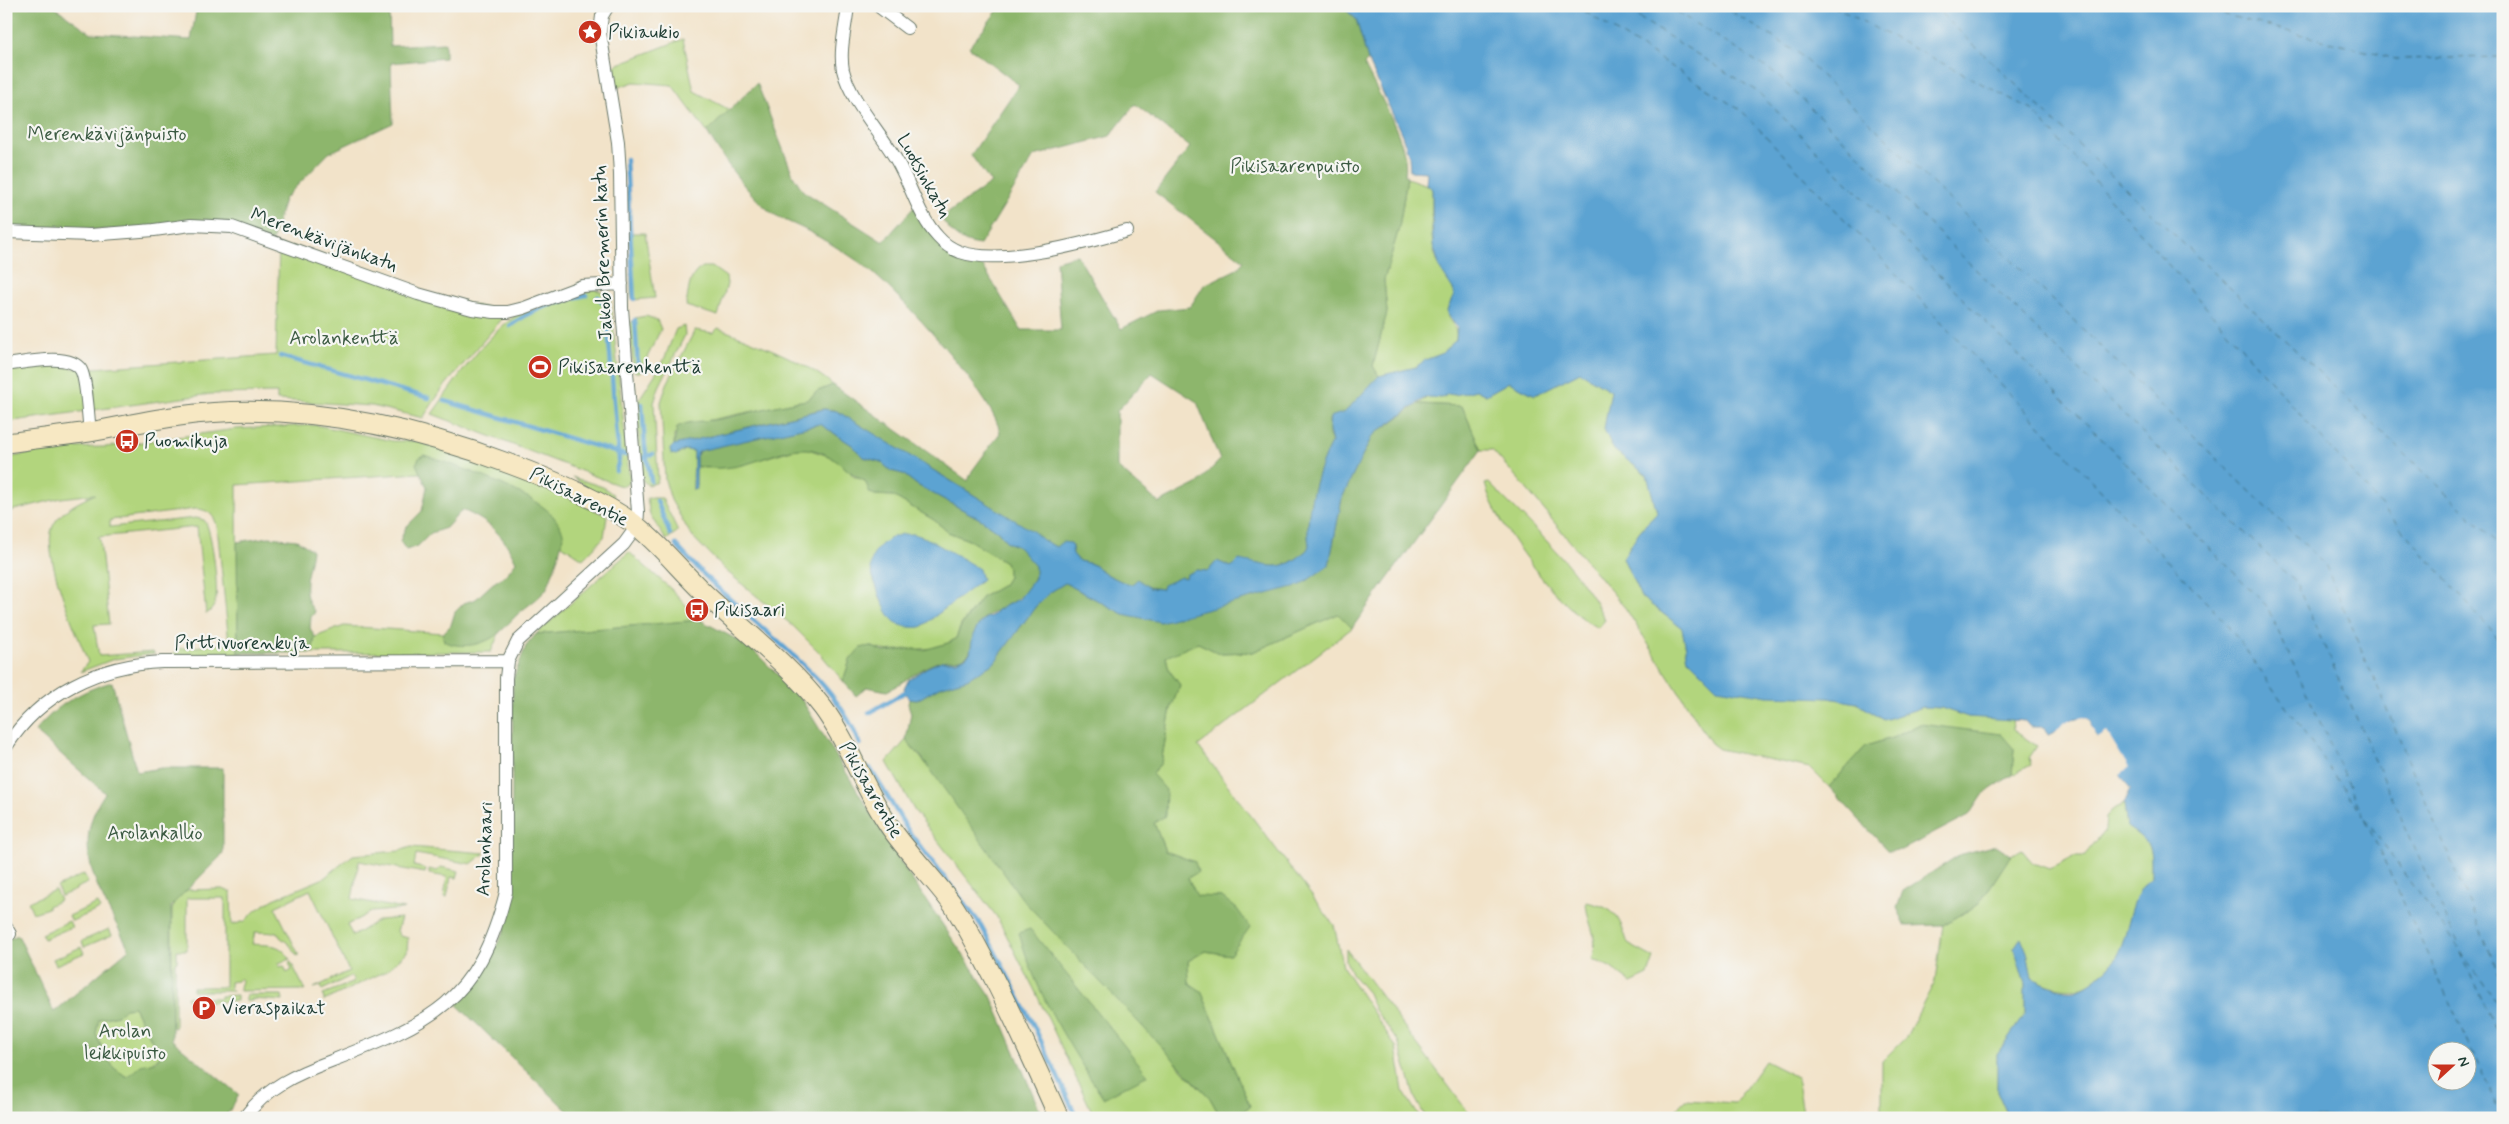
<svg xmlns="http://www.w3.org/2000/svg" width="2509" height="1124" viewBox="0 0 2509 1124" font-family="Mynerve,sans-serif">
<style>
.green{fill:#b2d57d;stroke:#688958;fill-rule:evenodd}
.forest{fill:#8db66c;stroke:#567a50;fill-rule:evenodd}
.water{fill:#5ca3d2;stroke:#3e7083;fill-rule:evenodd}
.pier{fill:#f2e3c9}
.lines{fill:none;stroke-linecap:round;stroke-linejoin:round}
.stream{stroke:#5ca3d2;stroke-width:4.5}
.ferry{stroke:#315c63;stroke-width:1;stroke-dasharray:6 5;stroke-linecap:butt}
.street-casing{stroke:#697768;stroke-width:14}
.secondary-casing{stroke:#697768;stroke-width:21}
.street{stroke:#fff;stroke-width:12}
.secondary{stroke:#f7e8c3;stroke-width:19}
.labels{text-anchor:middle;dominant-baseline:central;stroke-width:4.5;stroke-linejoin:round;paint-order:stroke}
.poi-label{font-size:19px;fill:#1f3d34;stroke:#f6f6f2;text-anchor:start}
.park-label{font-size:19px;fill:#3c5b43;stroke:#f6f6f2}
.street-label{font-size:19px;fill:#1f3d34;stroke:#f6f6f2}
</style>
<rect width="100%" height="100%" fill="#f6f6f2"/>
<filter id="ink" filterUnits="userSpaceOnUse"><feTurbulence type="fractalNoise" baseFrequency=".02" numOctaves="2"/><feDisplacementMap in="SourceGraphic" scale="10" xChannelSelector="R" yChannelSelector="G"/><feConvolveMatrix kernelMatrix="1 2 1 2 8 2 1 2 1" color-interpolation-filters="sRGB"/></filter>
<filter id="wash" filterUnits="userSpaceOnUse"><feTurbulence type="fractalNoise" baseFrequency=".0096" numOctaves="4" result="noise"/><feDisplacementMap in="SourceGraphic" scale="20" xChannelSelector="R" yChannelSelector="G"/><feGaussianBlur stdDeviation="1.12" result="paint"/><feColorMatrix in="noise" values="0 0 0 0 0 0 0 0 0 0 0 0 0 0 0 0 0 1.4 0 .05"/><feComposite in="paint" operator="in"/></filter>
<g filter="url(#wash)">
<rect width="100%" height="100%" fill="#f2e3c9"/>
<path class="green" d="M 683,39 L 694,91 L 730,110 L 707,132 L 672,85 L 634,82 L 616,88 L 612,68 L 616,65 Z
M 1407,178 L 1430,186 L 1432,190 C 1432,210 1430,232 1434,252 C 1437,267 1453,279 1454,294 C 1454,300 1447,305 1447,312 C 1447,323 1458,323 1456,340 L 1441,354 L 1425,360 L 1416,367 L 1379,376 L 1373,366 L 1387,312 L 1384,280 L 1399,228 Z
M 631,233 L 645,233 L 655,298 L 633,300 L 631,295 Z
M 279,245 L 418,294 L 508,312 L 443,388 L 423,418 L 372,406 L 277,400 L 277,393 L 211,394 L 6,422 L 6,366 L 44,364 L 80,369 L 276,355 Z
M 703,267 L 712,267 L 726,277 L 727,284 L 718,316 L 686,306 C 689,290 688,275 703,267 Z
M 594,289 L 610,295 L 630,482 L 624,486 L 618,485 L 432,414 C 457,379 481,341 516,315 Z
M 646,316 L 657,320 L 661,329 L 640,372 L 636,372 L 633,370 L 630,324 L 635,318 Z
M 684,326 L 685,335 L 659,387 L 654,403 L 658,480 L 656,483 L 648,485 L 643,481 L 642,476 L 636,408 L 638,401 L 663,362 L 676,329 Z
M 718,328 C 752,341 806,361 833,385 L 818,391 L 807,400 L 696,423 L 674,435 L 674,445 L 670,449 L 679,454 L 685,450 L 694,451 L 693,490 L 696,489 L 696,466 L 704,468 L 741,465 L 792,450 L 805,448 L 834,458 L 846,466 L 853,476 L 865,481 L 875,495 L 893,496 L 934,520 L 948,532 L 971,541 L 1005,562 L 1008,569 L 1008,577 L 1003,585 L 982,597 L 961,625 L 956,638 C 941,649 930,649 912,649 C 894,649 888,654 870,646 L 850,660 L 843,681 L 819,652 L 793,626 L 725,570 L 691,535 L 671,500 L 665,480 L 661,402 L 667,384 L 695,330 L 713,333 ZM 883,543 L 982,580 L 921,627 L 882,603 C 875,579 862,565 883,543 Z
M 1580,372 L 1611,391 L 1604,429 L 1614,450 L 1647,475 L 1657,512 L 1639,532 L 1623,558 L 1641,597 L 1682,628 L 1688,659 L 1829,698 L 1857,703 L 1884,720 L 1923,707 L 1941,708 L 1968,717 L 2012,719 L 2013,730 L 2037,746 L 2029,758 L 2031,765 L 2012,775 L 2014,749 L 1920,724 L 1895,737 L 1866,746 L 1829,787 L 1810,768 L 1719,749 L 1711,743 L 1626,609 L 1520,481 L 1492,450 L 1481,450 L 1462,406 L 1418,404 L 1428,397 L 1443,398 L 1448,394 L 1455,395 L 1476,390 L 1486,395 L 1509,382 L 1535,395 Z
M 316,425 L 393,441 L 416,441 L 523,476 L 607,516 L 604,537 L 583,559 L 450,471 L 237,485 L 238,656 L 173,655 L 177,649 L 229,643 L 217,526 C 214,514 207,509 195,509 L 110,520 L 110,527 L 196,518 L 204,520 C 212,528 218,585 216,598 C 215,605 212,611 206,614 L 197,527 L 98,537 L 100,540 L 109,624 L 94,625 L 99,656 L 153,652 L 155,654 L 114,659 L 80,672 L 88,662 C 77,632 40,554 53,526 C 61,509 80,502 95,494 L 61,498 L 6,512 L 6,458 L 60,448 L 106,447 L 236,429 Z
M 572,477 L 603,487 L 614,495 L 613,497 L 596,493 Z
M 1489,483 C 1530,525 1579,567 1605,620 L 1598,628 C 1559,609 1496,526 1485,484 Z
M 647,498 L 662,498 L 677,529 L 677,532 L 666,540 L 650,515 Z
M 629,552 L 672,590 L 700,620 L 536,634 Z
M 1338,614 L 1352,628 L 1198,746 L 1334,925 L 1343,967 L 1396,1047 L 1403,1091 L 1420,1118 L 1234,1118 L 1250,1106 L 1201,991 L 1189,983 L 1188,961 L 1205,951 L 1230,955 L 1222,897 L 1197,897 L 1188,878 L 1195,862 L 1165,851 L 1154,823 L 1152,774 L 1161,763 L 1171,708 L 1180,685 L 1169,670 L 1166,656 L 1198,643 L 1219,653 L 1253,652 Z
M 344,626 L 443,633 L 444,641 L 486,640 L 499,633 L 491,652 L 312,653 L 315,637 Z
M 906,740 L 1183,1071 L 1210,1098 L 1221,1118 L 1095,1118 L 1034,989 L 997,917 L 914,810 L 887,762 Z
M 2124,804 L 2127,827 C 2154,845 2151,848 2151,878 C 2128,898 2131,931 2116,957 C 2113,963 2106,969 2101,974 C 2081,997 2056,989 2032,978 L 2027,952 L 2021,938 L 2014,948 L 2025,984 L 2025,1014 L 1997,1054 L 1997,1091 L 2009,1118 L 1882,1118 L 1882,1061 L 1906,1037 L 1935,981 L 1943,925 L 1979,904 L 2011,855 L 2021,849 L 2033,863 L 2049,869 L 2074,856 L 2084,856 L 2105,830 L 2106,818 L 2112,810 Z
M 411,847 L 485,853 L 471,864 L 416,854 L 414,866 L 426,869 L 425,873 L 359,861 L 352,899 L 404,909 L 371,912 L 347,925 L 353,936 L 379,920 L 401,918 L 397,931 L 400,936 L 408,938 L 407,952 L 386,971 L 324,1001 L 323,994 L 354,982 L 351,976 L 322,990 L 321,986 L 314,988 L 349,971 L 310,890 L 275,907 L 299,955 L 297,956 L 290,945 L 280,937 L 278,933 L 255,932 L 252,944 C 271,946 279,942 290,959 L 279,963 L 279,967 L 284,966 L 287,973 L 292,970 L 289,963 L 291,962 L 305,990 L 239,991 L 242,980 L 240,978 L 237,981 L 230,982 L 230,989 L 234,991 L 193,991 L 193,987 L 225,987 L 225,898 L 187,898 L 187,950 L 177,950 L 177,961 L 175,962 L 175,1028 L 172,1027 L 172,910 L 174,902 L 185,890 L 222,889 L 231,892 L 232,925 L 245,921 L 256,910 L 274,899 L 324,878 L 353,855 L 399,851 Z
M 441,867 L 459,871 L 457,878 L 451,877 L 447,897 L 444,897 L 447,877 L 429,874 L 429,869 L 437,871 Z
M 84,874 L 88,883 L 76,888 L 76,890 L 61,896 L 57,887 Z
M 55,890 L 60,900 L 48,906 L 48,908 L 33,913 L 28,902 Z
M 1586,902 C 1616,908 1619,916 1628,944 L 1654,958 L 1648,975 L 1631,983 L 1610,967 L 1592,959 C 1600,936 1587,925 1586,902 Z
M 97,903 L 100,909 L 72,921 L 69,916 Z
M 69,921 L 72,927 L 44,939 L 41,934 Z
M 109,929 L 112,935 L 84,947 L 82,941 Z
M 81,947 L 84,953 L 56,965 L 53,959 Z
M 1346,949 L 1471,1116 L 1469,1118 L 1426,1118 L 1415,1098 L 1398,1041 L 1375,1010 L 1368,993 L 1351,973 L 1346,961 Z
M 237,995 L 237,1001 L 191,1003 L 186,998 L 189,996 L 192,998 L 221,998 L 221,996 Z
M 246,995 L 282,995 L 283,1001 L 252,999 L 252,1001 L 246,1001 Z
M 134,1007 L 153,1043 L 162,1053 C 150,1069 142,1061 131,1076 L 127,1077 L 114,1069 L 104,1053 L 96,1034 L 99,1019 L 118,1015 L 125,1008 Z
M 1765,1061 L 1797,1077 L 1804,1118 L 1667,1118 L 1685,1100 L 1735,1103 Z"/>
<path class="forest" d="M 12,6 L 53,6 L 91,33 L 191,40 L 197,6 L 389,6 L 390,46 L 445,43 L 445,58 L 391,63 L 393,123 L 329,153 L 284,199 L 272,242 L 232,227 L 6,232 L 6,29 Z
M 1001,6 L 1342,6 L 1356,19 L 1368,60 L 1364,64 C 1377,92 1411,146 1405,174 L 1407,178 L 1399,228 L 1384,280 L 1387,312 L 1373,366 L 1379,376 L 1345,412 L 1329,419 L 1329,435 L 1332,442 C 1317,467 1304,516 1309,545 C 1308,550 1306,551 1302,554 C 1279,575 1264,563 1237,561 L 1231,567 L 1217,561 L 1208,571 L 1197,570 L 1162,589 L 1127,584 L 1108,575 L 1092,564 L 1079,561 L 1073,554 L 1072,544 L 1056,547 L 1047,543 L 966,490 L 834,410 L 823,409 L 674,445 L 677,427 C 690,420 704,422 719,419 C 748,414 777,404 807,400 L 818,391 L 833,385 L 968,481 L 972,471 L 1000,433 C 996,398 891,283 859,262 C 842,250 823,239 804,229 C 792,223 777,218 767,209 C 742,187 724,160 707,132 L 757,83 L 793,175 L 803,191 L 883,242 L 915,206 C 935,235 942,259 981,263 L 1021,330 L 1061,330 L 1056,261 L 1077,255 L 1121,329 L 1159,310 L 1190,307 L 1204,285 L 1237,269 L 1244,261 L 1155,192 L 1190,147 L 1135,104 L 1110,136 L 1034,156 L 980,245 C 961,243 951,233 941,218 L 991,183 L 971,155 L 1019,85 L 969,47 ZM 1152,373 L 1197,402 L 1220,460 L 1197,484 L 1159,503 L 1117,467 L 1117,411 Z
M 1418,404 L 1462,406 L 1481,450 L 1352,628 L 1338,614 L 1253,652 L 1219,653 L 1198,643 L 1166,657 L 1169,670 L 1180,685 L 1171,708 L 1161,763 L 1152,774 L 1166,790 L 1165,816 L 1154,823 L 1165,851 L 1195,862 L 1198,872 L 1188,878 L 1197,896 L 1222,897 L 1237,909 L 1250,927 L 1230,955 L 1205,951 L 1188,961 L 1189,983 L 1201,991 L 1250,1106 L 1234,1118 L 1221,1118 L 1210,1098 L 1023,900 L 923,759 L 906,740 L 911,713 L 908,704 L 909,699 L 917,700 L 939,687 L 967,679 L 994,663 L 1036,606 L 1049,593 L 1065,583 L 1123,614 L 1329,565 L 1342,498 L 1372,436 Z
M 820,424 L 852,445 L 863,457 L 881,462 L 891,471 L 903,474 L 917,485 L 982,520 L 998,531 L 1007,542 L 1019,547 L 1033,561 L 1036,569 C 1034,598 1001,605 983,619 C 971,629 976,650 966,656 C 958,662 950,659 941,661 C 924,665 903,683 887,691 L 867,687 L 856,696 L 843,681 L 850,660 L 860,648 L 870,646 L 884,652 L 911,649 L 924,650 L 951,642 L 956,638 L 961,626 L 982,597 L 1003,585 L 1008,577 L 1008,569 L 1005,562 L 971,541 L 948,532 L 934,520 L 893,496 L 875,495 L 870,493 L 865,481 C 847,473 837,457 817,451 C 791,443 766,460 742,465 C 727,469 710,469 696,466 L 696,456 L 702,449 Z
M 424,455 C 452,464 542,495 556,520 C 558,523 562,529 563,533 C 564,540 550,585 545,591 C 538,599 527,606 519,613 C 512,619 507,626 500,632 C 486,645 460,650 444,641 L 443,633 L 451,625 L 455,612 L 464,603 L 476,599 L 492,584 L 506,575 L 516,562 C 504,535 489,521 462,510 L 446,528 L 431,533 L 418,546 L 406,550 L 400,541 L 406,527 L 422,511 L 427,487 L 416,464 L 419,458 Z
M 269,537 L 297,540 L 312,550 C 309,574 298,592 315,612 L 311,617 L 310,628 L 315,637 L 312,653 L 238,653 L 237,542 Z
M 700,620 L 749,646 L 800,697 L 907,872 L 991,996 L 1043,1118 L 575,1118 L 457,1005 L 488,962 L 504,931 L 511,900 L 513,679 L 526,646 L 536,634 Z
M 112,682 L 137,772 L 161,768 L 223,768 L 223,854 L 171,906 L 172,1040 L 239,1095 L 225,1118 L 6,1118 L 6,940 L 18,935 L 54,1012 L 129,949 C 103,895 66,850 105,793 L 35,731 C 57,705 80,691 112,682 ZM 134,1007 L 153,1043 L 162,1053 L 155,1062 L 141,1065 L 127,1077 L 114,1068 L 104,1053 L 96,1034 L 99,1019 L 118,1015 L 125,1008 Z
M 1920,724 L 2001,734 L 2014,749 L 2012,775 L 1982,795 L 1969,815 L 1902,850 L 1888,851 L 1829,787 L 1866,746 L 1895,737 Z
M 1996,845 L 2011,855 L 1979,904 L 1943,925 L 1906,926 L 1897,908 L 1903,891 L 1959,855 Z
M 1030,929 L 1148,1075 L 1103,1098 C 1069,1045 1036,994 1019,933 Z"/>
<path class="water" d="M 1342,6 L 2503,6 L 2503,1118 L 2009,1118 L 1997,1091 L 1997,1054 L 2025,1014 L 2025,984 L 2014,948 L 2021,937 L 2027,952 L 2032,978 C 2044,983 2062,993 2076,990 C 2091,986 2108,970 2116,957 C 2131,931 2127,899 2151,877 C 2151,848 2154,845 2127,827 L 2124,804 L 2130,790 L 2091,727 L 2090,720 C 2067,711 2063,732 2048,735 L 2044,727 L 2030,727 L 2025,721 L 1968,717 L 1941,708 L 1923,707 L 1884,720 L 1857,703 L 1829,698 L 1768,696 L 1717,688 L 1688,659 L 1682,628 L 1641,597 L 1623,558 L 1639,532 L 1657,512 L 1647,475 L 1614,450 L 1604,429 L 1611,391 L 1580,372 L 1535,395 L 1509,382 L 1486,395 L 1476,390 L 1455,395 L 1448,394 L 1442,398 L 1428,397 L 1423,399 L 1372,436 L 1342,498 L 1329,565 L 1301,585 L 1160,622 L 1123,614 L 1065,583 L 1049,593 L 1036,606 L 994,663 L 967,679 L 939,687 L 917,700 L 909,699 L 904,688 L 908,680 L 926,668 L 941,661 L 957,661 L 966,657 L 970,653 L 973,635 L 978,626 L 984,619 L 993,615 L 997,610 L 1019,599 L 1035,578 L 1035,566 L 1018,547 L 1007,542 L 998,531 L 982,520 L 917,485 L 903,474 L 891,471 L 881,462 L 864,457 L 852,445 L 820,424 L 699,451 L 696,456 L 696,489 L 693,490 L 694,451 L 685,450 L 676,455 L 671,454 L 670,449 L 674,445 L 824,409 L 837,411 L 1034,532 L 1043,540 L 1056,547 L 1062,542 L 1071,543 L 1073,554 L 1079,561 L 1092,564 L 1108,575 L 1127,584 L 1132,584 L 1138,579 L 1149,588 L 1162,589 L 1163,585 L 1181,577 L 1185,578 L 1187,574 L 1197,570 L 1208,571 L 1217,561 L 1231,567 L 1239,560 C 1265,564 1281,574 1302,554 C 1306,551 1308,550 1309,545 C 1304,516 1317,467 1332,442 L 1329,431 L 1330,417 L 1345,412 L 1379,376 L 1416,367 L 1425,360 L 1441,354 L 1456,340 L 1457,327 L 1448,316 L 1447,310 L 1454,295 L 1453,289 L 1440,269 L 1433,244 L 1432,190 L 1430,186 L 1426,184 L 1427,172 L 1410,171 L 1409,156 L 1402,135 L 1368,60 L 1356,19 ZM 2436,1052 L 2466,1052 L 2466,1082 L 2436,1082 Z
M 903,534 L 914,534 L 926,538 L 958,556 L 979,569 L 982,580 L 921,627 C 914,628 904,627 898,624 C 889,619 883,604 879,594 C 877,586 872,577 871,568 C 870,550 887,537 903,534 Z"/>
<path class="pier" d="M 2084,717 L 2090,720 L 2091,727 L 2098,738 L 2107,732 L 2129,768 L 2120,774 L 2130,790 L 2121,805 L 2127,791 L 2089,728 L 2088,721 L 2083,720 L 2066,724 L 2056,736 L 2047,737 L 2054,734 L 2064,722 Z"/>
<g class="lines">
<path class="stream" d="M 626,159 L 634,299
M 598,297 L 606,307 L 619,460 L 616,471
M 635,320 L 638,368
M 510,326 C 530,310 561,300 586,295
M 280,356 L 429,398
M 445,401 L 625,455
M 642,404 L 645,447 L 651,481
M 643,458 L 653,454
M 657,501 L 670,534
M 676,545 C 701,574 730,600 759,625 C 798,659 841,694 860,744
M 869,713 L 905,692
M 870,768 L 909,832 L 981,925 L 1034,1026 L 1077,1118"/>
<path class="ferry" d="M 1576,6 L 1742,111 L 2227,624 L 2360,811
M 1620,6 L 1758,92 L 2266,605 L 2503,1118
M 1667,6 L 1775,73 L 2296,583 L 2459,947
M 1722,6 L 1797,52 L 2325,564 L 2503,983
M 1833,6 L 2032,110 L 2503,644
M 1933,6 L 2503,547
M 2191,6 L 2396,59 L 2503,57
M 2365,818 L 2503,1011
M 2461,953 L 2503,1046"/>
</g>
</g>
<g filter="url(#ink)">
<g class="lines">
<g class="street-casing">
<path id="street" d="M 848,6 C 846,26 839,50 843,70 C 850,100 882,134 897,161 C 911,185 919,217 938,237 C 944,244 952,249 960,252 C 1001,266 1086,243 1127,231
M 878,6 L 907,28
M 6,232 L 90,235 L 154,230 L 191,225 L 232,227 L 418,294 L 472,309 L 494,312 L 508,312 L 524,308 L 582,286 L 622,284
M 6,365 C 24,363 70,352 81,370 C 87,381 88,418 90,432
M 6,747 C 41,692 100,665 162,662 L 508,661
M 6,927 L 10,934
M 244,1118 C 267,1087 296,1074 331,1061 C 431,1022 478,1003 506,892 L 506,678 L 508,661 L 518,641 L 624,544 L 637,526 L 638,512 L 622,308 L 620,174 L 618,142 L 600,32 L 602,16 L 608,6"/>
</g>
<g class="secondary-casing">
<path id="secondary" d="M 6,443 C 34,439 62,436 89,432 C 119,427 149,420 179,416 C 290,401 403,424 507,463 C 548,478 598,498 633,523 C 659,543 679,569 703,592 C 743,630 789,664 823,708 C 849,743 863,787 888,824 C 907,853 933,877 953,905 C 969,929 981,954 994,979 C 1017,1024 1038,1071 1059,1118"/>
</g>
<use href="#street" class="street"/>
<use href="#secondary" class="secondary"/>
</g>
</g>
<defs>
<g id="sight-disc" transform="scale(1.25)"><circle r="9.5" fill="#c8321e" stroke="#f6f6f2"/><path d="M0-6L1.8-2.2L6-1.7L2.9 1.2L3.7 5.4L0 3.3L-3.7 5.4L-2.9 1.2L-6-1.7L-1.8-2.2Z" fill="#fff"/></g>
<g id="stadium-disc" transform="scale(1.25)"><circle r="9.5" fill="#c8321e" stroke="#f6f6f2"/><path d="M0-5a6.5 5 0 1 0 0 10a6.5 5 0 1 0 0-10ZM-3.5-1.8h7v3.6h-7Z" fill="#fff"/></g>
<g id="bus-disc" transform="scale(1.25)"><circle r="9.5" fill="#c8321e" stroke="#f6f6f2"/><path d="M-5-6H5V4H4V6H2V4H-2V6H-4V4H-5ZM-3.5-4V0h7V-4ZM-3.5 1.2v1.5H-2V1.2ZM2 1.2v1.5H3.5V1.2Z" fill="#fff"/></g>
<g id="parking-disc" transform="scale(1.25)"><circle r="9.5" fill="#c8321e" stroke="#f6f6f2"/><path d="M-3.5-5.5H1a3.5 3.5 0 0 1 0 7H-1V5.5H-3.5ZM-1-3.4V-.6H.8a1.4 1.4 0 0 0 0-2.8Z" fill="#fff"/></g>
</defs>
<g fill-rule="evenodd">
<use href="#sight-disc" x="590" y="32"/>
<use href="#stadium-disc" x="540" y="367"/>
<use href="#bus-disc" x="127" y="441"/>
<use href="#bus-disc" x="697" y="610"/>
<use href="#parking-disc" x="204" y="1008"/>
</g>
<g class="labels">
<g class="poi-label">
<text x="608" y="32">Pikiaukio</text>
<text x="558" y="367">Pikisaarenkenttä</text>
<text x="144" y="441">Puomikuja</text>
<text x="714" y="610">Pikisaari</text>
<text x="222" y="1008">Vieraspaikat</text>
</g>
<g class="park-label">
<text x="107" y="134">Merenkävijänpuisto</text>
<text x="1295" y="166">Pikisaarenpuisto</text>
<text x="344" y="338">Arolankenttä</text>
<text x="155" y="833">Arolankallio</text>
<text x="125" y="1031">Arolan<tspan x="125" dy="22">leikkipuisto</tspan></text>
</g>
<g class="street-label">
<text transform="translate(924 176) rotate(61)">Luotsinkatu</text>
<text transform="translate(324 240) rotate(20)">Merenkävijänkatu</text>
<text transform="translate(603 253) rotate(-92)">Jakob Bremerin katu</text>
<text transform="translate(579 497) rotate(27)">Pikisaarentie</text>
<text x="242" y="643">Pirttivuorenkuja</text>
<text transform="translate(871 790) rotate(60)">Pikisaarentie</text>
<text transform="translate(485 849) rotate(-88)">Arolankaari</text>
</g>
</g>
<rect width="2509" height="1124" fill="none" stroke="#f6f6f2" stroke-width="25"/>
<g transform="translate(2452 1066) rotate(69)"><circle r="24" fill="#f6f6f2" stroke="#a0aca6"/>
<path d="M0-4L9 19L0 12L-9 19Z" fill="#c8321e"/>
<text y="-8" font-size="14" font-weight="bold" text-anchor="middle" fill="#1f3d34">N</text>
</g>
</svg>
